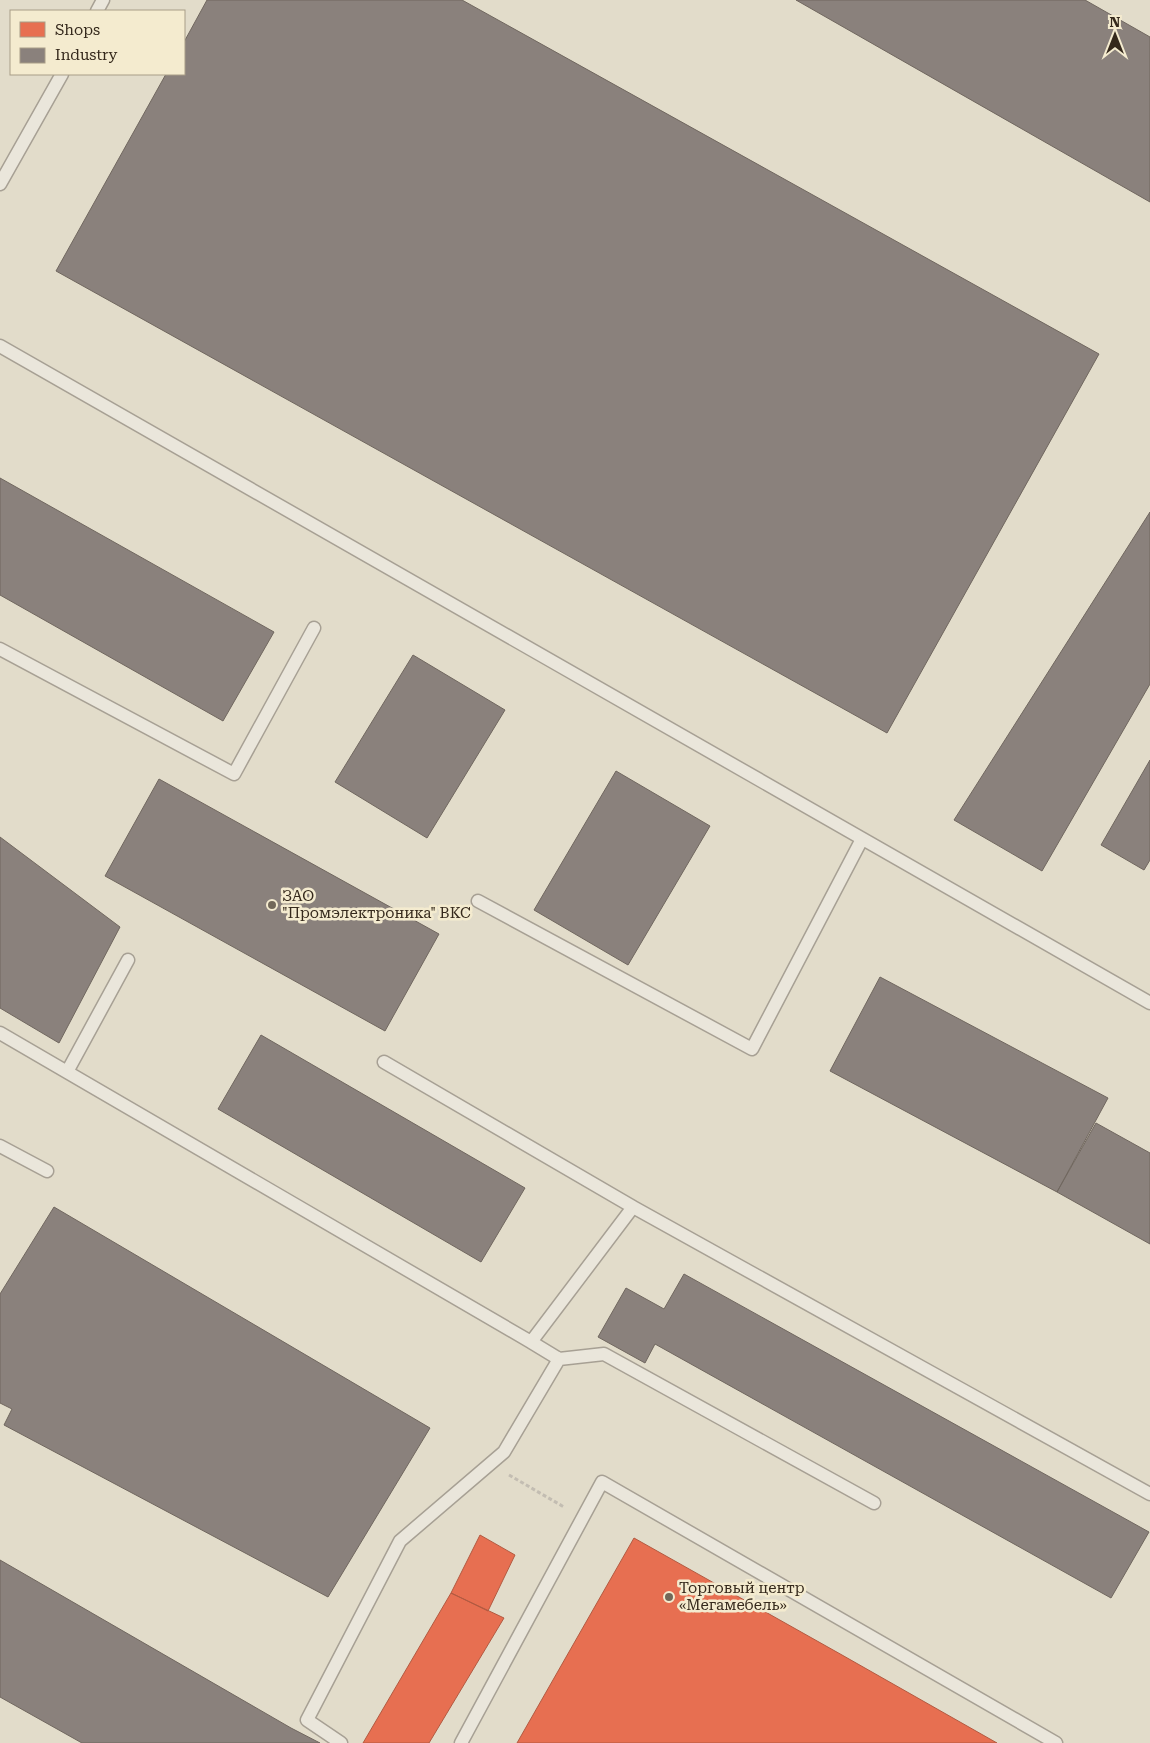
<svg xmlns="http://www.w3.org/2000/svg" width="1150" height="1743" viewBox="0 0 1150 1743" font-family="'Roboto Serif',serif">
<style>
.shops{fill:#e76f51;stroke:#b25a41}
.industry{fill:#8a817c;stroke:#70675f}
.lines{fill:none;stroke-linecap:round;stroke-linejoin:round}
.service-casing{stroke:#a7a094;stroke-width:15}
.path{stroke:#c3bdb2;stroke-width:3;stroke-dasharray:4 2.5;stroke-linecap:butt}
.service{stroke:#eae6db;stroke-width:12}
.poi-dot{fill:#726859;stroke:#f4ebcf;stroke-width:2}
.labels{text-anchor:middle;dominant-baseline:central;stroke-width:5;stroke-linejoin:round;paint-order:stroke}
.poi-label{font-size:15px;fill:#35291c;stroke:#f4ebcf;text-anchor:start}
</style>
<rect width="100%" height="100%" fill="#e2dcca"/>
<path class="shops" d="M 480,1535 L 515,1555 L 488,1611 L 451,1593 Z
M 634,1538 L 842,1655 L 997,1743 L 517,1743 Z
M 451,1593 L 504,1618 L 429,1743 L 363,1743 Z"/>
<path class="industry" d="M 207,0 L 462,0 L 1099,354 L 887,733 L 56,271 L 166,74 L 184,74 L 184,42 Z
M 796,0 L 1085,0 L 1150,37 L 1150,202 Z
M 0,478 L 274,632 L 223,721 L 0,595 Z
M 1150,512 L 1150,684 L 1042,871 L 954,820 Z
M 413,655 L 505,710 L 427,838 L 335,782 Z
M 1150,760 L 1150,860 L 1144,870 L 1101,845 Z
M 616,771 L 710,826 L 628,965 L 534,910 Z
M 159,779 L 439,934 L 385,1031 L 105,876 Z
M 0,837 L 120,927 L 59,1043 L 0,1008 Z
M 880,977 L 1108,1098 L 1057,1192 L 830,1071 Z
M 261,1035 L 525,1188 L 481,1262 L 218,1109 Z
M 1096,1123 L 1150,1153 L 1150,1244 L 1057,1192 Z
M 54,1207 L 430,1428 L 328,1597 L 4,1425 L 12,1409 L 0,1403 L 0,1294 Z
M 684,1274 L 1149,1532 L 1111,1598 L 655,1344 L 645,1363 L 598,1337 L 626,1288 L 664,1309 Z
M 0,1560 L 291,1728 L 320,1743 L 82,1743 L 0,1697 Z"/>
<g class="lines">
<g class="service-casing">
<path id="service" d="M 97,11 L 103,0
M 0,184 L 62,74
M 0,346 L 1150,1003
M 0,649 L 234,774 L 314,628
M 478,901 L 752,1049 L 862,839
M 0,1033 L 531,1342 L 633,1207 L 1150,1494
M 384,1062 L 633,1207
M 67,1072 L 128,960
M 0,1146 L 47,1171
M 559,1359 L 604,1354 L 874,1503
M 341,1743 L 307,1720 L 400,1541 L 504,1452 L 559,1359 L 531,1342
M 461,1743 L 602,1482 L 1056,1743"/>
</g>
<path class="path" d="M 509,1475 L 564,1507"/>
<use href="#service" class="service"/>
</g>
<g class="poi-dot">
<circle cx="272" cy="905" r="5"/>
<circle cx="669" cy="1597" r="5"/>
</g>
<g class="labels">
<g class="poi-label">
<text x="282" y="896">ЗАО<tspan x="282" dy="17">"Промэлектроника" ВКС</tspan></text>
<text x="679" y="1588">Торговый центр<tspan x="679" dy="17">«Мегамебель»</tspan></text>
</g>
</g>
<rect x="10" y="10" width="175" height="65" fill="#f4ebcf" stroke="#a89d87"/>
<rect x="20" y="22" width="25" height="15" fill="#e76f51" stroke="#a89d87"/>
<text x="55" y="35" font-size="15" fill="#35291c">Shops</text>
<rect x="20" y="48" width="25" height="15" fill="#8a817c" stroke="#a89d87"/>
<text x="55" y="60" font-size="15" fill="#35291c">Industry</text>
<g transform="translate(1115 35)" stroke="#f4ebcf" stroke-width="4" paint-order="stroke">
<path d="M0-4L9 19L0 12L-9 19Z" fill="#35291c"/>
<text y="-8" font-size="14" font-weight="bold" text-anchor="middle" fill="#35291c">N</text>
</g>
</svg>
